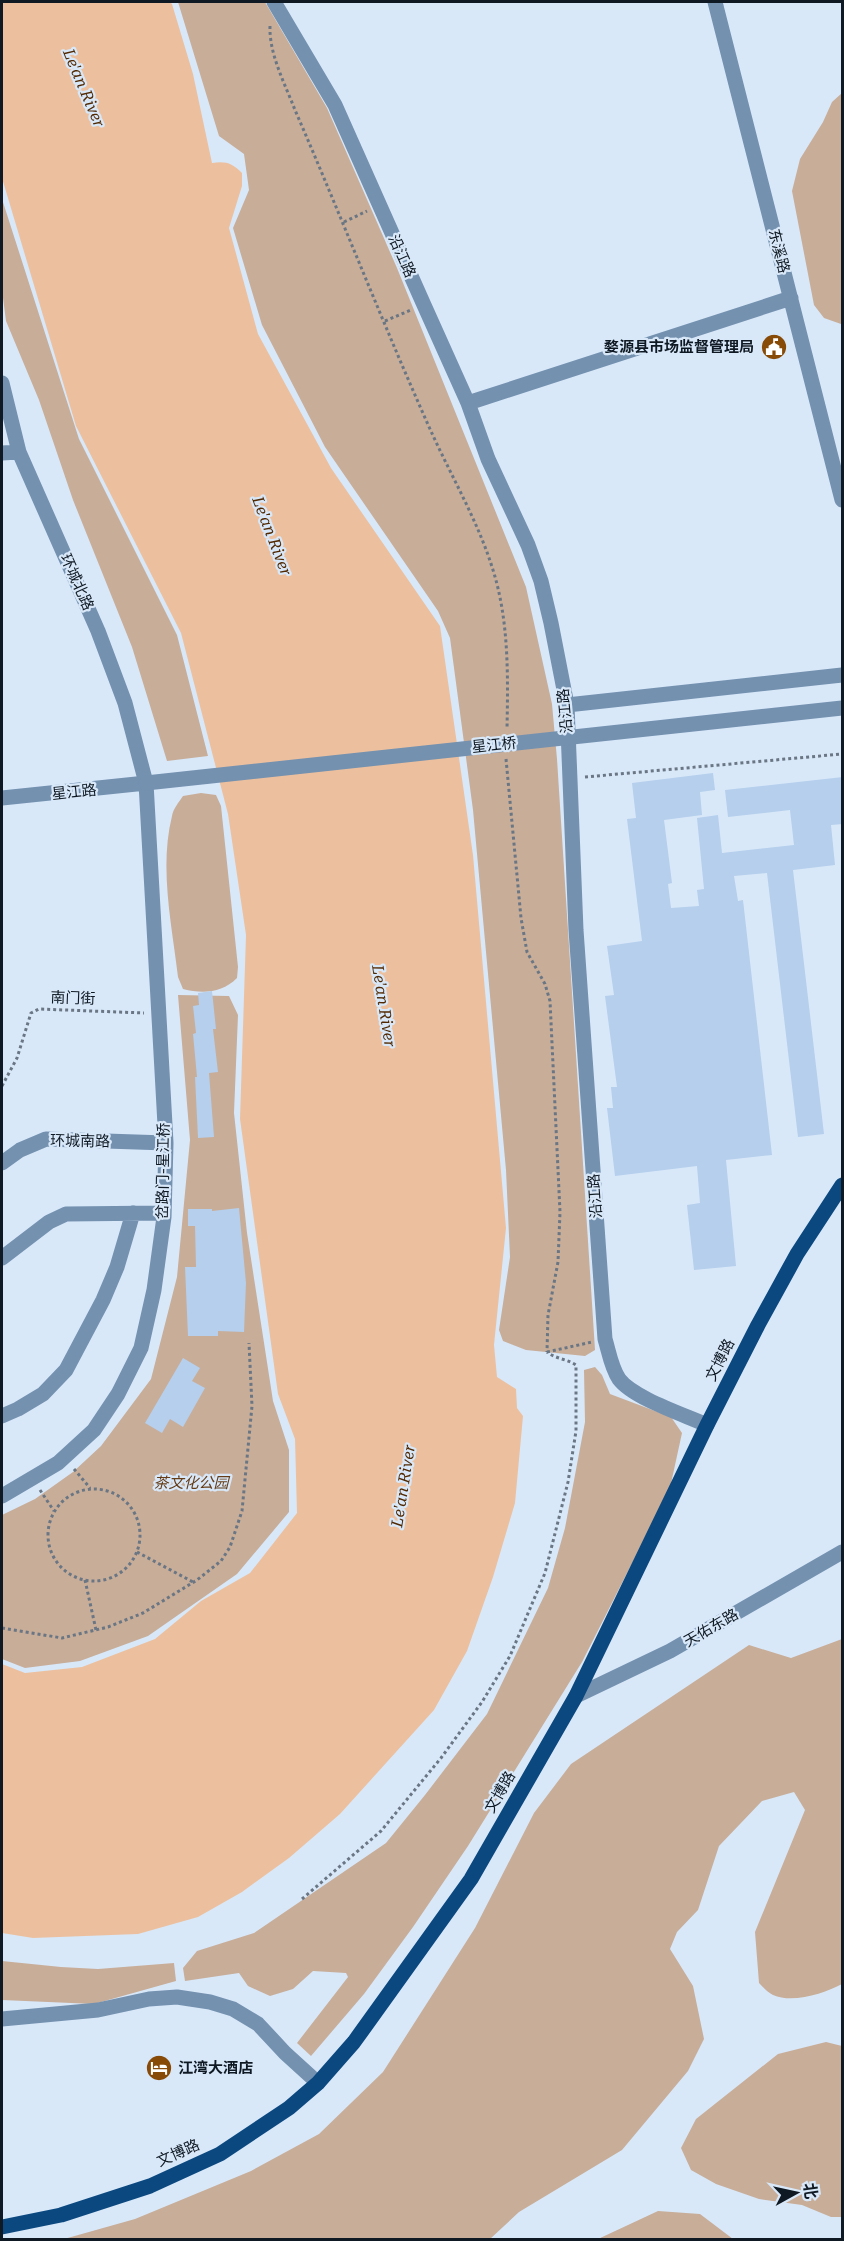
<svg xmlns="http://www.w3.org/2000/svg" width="844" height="2241" viewBox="0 0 844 2241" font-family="'Roboto Serif','Noto Sans SC',serif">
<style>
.green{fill:#c8ad99}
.water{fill:#ecc09e}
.building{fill:#b5cfec}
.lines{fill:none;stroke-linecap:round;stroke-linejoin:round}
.path{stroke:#6a7683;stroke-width:3;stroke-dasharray:3 3;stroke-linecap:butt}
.minor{stroke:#7491b0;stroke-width:15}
.major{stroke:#0b487f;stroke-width:15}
.minor-bridge{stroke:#7491b0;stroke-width:15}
.labels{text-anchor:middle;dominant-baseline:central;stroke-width:4.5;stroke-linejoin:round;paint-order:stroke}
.street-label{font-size:15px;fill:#0f1923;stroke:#d8e8f9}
.poi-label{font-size:15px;font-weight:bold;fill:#0f1923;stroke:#d8e8f9;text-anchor:end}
.park-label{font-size:15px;font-style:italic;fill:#663c16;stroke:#d8e8f9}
.water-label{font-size:16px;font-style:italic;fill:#512800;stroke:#d8e8f9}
</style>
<rect width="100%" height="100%" fill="#d8e8f9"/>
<path class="green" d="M 178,2 L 265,2 L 327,108 L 397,268 L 526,587 L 552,704 L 557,759 L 595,1350 L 585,1356 L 526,1350 L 503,1341 L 499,1330 L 510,1257 L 506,1170 L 473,810 L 450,638 L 438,611 L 325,447 L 262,325 L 233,228 L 249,190 L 244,154 L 219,136 Z
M 842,93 L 842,323 L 841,324 L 824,318 L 814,305 L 792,191 L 800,159 L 823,122 L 832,102 Z
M 2,199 L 79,439 L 177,635 L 208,756 L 167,761 L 132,647 L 73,500 L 39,400 L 6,321 L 2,290 Z
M 201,793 L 216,795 L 221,806 L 238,967 L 237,978 C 222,993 203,994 183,989 L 178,977 C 172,925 159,868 172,816 C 173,809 179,802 183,796 Z
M 178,995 L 229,996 L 238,1015 L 234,1113 L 247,1233 L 273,1401 L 289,1450 L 289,1512 L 237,1574 L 148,1636 L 80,1661 L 25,1668 L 2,1659 L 2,1515 L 35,1499 L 73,1472 L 101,1446 L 151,1379 L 177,1277 L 190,1140 Z
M 595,1367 L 602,1375 L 610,1394 L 671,1417 L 682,1433 L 670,1488 L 582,1662 L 468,1846 L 413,1927 L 364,1994 L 311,2056 L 297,2043 L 348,1977 L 346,1973 L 313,1971 L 293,1989 L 270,1996 L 248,1986 L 239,1973 L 185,1981 L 183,1968 L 197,1951 L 254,1933 L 386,1843 L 425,1795 L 487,1714 L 548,1588 L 565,1528 L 585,1422 L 584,1370 Z
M 842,1639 L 842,1984 C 825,1993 793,2004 773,1995 C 768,1993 763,1987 759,1983 L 755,1932 L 805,1810 L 794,1792 L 762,1801 L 719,1846 L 698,1910 L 677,1932 L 670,1949 L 693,1986 L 704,2039 L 688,2071 L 622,2150 L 519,2212 L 490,2239 L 64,2239 L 135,2219 L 251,2171 L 319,2134 L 383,2072 L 475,1928 L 534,1813 L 571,1764 L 749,1645 L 791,1658 Z
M 2,1961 L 61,1967 L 98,1969 L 174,1963 L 176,1981 L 94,2004 L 2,2000 Z
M 826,2042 L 842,2046 L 842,2217 L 831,2217 L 802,2205 L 759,2199 L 716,2184 L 691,2170 L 681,2148 L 696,2119 L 778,2054 Z
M 658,2211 L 700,2214 L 733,2239 L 598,2239 Z"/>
<path class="water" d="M 2,2 L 170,2 L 172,4 L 193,74 L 212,163 C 226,161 232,163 242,173 L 242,186 L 229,228 L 258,334 L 331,468 L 440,626 L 473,855 L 506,1228 L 494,1345 L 497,1377 L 516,1389 L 517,1408 L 523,1416 L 515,1503 L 493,1577 L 467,1651 L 434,1710 L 340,1814 L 289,1858 L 242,1892 L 198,1917 L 138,1934 L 33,1938 L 2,1933 L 2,1664 L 25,1673 L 82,1667 L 155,1639 L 201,1601 L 250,1573 L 297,1513 L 295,1439 L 278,1394 L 240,1119 L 246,935 L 228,814 L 181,633 L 76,426 L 2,178 Z"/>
<path class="building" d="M 713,773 L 715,790 L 700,792 L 702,815 L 664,820 L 672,883 L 668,884 L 671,908 L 699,906 L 697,890 L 704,889 L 697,818 L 718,815 L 722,853 L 794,845 L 790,810 L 728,817 L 725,790 L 843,777 L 843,824 L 831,825 L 835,865 L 793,870 L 824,1134 L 798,1137 L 767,873 L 734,876 L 738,901 L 743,900 L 772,1155 L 726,1160 L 736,1266 L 694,1270 L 687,1205 L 700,1203 L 697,1166 L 615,1176 L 607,1108 L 613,1108 L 611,1087 L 617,1087 L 605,996 L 614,995 L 607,946 L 642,941 L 627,819 L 636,818 L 632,783 Z
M 212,991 L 216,1029 L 213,1029 L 218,1072 L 209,1073 L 214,1137 L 198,1138 L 195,1077 L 197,1077 L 193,1034 L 196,1033 L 193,1006 L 199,1005 L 198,993 Z
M 239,1208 L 246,1283 L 244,1332 L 218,1331 L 218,1336 L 188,1336 L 185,1267 L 196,1267 L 195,1226 L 188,1226 L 188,1209 L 212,1209 L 212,1211 Z
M 183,1358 L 200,1368 L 192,1381 L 205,1388 L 183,1427 L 170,1419 L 162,1433 L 145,1423 Z"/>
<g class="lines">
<path class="path" d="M 270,26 C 269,54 285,84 295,110 C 341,216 383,324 430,429 C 451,476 478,521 493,570 C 509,621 508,676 507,729
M 344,222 L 367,211
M 385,321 L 411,310
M 506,759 L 521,918 L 527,952 L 545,984 L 550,1001 L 560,1212 L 558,1262 L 548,1315 L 547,1352
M 585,777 L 842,754
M 2,1086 L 17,1058 L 31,1013 L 39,1009 L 144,1013
M 547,1352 L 592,1342
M 74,1469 L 90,1488
M48 1535a46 46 0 1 1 92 0a46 46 0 1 1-92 0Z
M 40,1490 L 54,1511
M 137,1552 L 193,1582
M 85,1580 L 96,1630
M 2,1628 L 62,1638 L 108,1627 L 143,1613 L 197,1580 L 221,1561 L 230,1547 L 242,1511 L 252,1406 L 249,1343
M 302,1899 L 381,1831 L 441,1758 L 482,1702 L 510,1656 L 545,1573 L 568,1482 L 576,1431 L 576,1365 C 567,1359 556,1359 547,1352"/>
<path class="minor" d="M 274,2 L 335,105 L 424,305 L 468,403 L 488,459 L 528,545 L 541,581 L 551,623 L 567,705 L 576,930 L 605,1339 C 609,1352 611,1367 619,1379 C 633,1398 685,1415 707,1425
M 715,2 L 842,500
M 2,383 L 19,452 L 98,631 L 125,703 L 146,783 L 166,1143 L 164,1217 L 154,1290 L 141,1348 L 118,1394 L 94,1430 L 58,1463 L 2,1496
M 468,403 L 791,298
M 2,453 L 19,452
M 567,705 L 842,675
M 2,798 L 146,783
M 2,1163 L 20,1150 L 46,1139 L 166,1143
M 2,1258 L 49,1222 L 66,1214 L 164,1213
M 2,1416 L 18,1409 L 43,1394 L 66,1370 L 103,1300 L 117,1267 L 133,1213
M 576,1696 L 670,1651 L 842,1552
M 2,2019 L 98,2010 L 149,1999 L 177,1997 L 210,2002 L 233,2009 L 258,2024 L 285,2053 L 318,2083"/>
<path class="major" d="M 2,2227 L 61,2215 L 150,2186 L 220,2154 L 289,2108 L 318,2083 L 354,2042 L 471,1879 L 576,1696 L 707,1425 L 758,1325 L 797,1254 L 842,1185"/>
<path class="minor-bridge" d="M 146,783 L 842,708"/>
</g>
<defs>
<g id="civic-disc" transform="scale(1.35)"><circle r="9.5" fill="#874a07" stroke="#d8e8f9"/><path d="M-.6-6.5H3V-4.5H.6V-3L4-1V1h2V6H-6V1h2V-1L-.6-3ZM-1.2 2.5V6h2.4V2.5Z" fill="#fff"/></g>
<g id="hotel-disc" transform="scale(1.35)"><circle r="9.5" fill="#874a07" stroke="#d8e8f9"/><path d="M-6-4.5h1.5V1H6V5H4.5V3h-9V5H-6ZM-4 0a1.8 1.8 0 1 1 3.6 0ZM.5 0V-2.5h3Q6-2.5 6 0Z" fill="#fff"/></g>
</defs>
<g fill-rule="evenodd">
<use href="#civic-disc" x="774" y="347"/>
<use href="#hotel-disc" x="159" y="2068"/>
</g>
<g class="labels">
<g class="street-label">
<text transform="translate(779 251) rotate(76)">东溪路</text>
<text transform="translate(402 256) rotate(66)">沿江路</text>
<text transform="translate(77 582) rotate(66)">环城北路</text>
<text transform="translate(565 711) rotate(-95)">沿江路</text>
<text transform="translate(494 745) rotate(-6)">星江桥</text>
<text transform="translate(74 792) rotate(-6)">星江路</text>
<text transform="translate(73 998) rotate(2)">南门街</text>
<text transform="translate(80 1141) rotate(1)">环城南路</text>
<text transform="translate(163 1171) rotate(-89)">岔路门-星江桥</text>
<text transform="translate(595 1196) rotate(-94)">沿江路</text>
<text transform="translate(720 1360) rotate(-63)">文博路</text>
<text transform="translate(711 1628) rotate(-30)">天佑东路</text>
<text transform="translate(500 1792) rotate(-60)">文博路</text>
<text transform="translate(178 2153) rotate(-24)">文博路</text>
</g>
<g class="poi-label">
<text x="754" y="347">婺源县市场监督管理局</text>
<text x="178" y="2068" text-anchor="start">江湾大酒店</text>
</g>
<g class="park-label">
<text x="191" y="1483">茶文化公园</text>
</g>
<g class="water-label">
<text transform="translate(84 88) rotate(67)">Le'an River</text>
<text transform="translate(272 536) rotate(69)">Le'an River</text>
<text transform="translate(384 1006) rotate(81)">Le'an River</text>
<text transform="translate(403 1486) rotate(-81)">Le'an River</text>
</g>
</g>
<rect width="844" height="2241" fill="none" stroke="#0f1923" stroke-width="6"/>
<g transform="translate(796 2193) rotate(82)" stroke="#d8e8f9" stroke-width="4.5" paint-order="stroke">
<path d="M0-4.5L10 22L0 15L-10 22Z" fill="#0f1923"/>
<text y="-9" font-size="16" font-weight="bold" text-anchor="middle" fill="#0f1923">北</text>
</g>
</svg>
